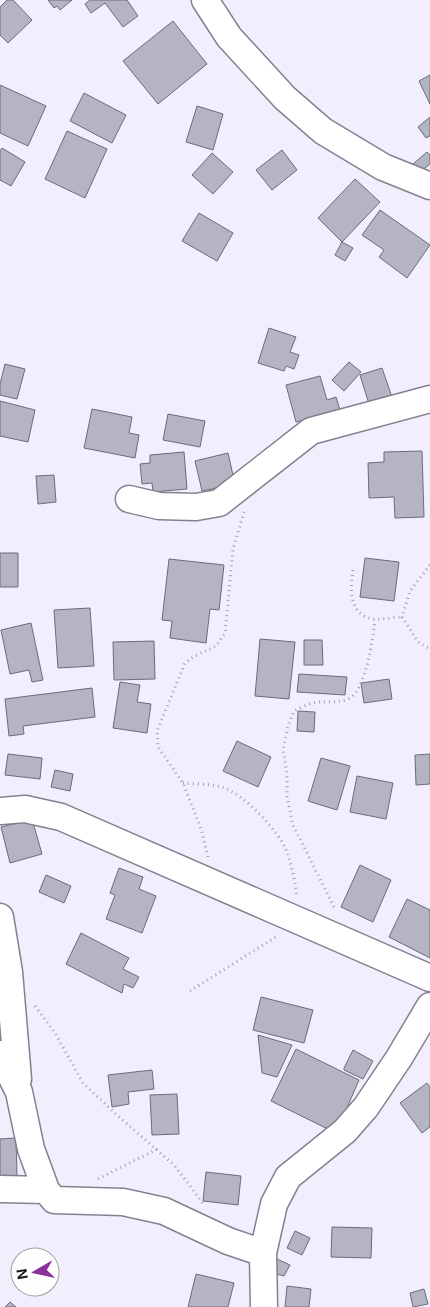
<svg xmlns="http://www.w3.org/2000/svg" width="430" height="1307" viewBox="0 0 430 1307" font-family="Inter,sans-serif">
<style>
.building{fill:#b5b4c3;stroke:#6c6b78}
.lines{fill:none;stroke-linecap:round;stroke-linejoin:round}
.minor-casing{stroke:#83818f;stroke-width:29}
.path{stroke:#a1a0ac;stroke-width:3;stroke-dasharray:1 4;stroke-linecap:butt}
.minor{stroke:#fff;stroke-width:26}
</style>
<rect width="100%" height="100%" fill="#f1effe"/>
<path class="building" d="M 7,0 L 13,0 L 32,20 L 8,43 L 0,35 L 0,7 Z
M 48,0 L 72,0 L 60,10 L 57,6 L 54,8 Z
M 90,0 L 127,0 L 138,16 L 123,27 L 105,3 L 91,13 L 85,4 Z
M 173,21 L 207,64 L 158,104 L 123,61 Z
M 430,75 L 430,104 L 419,81 Z
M 0,85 L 46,106 L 28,146 L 0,133 Z
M 84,93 L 126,115 L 112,143 L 70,121 Z
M 197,106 L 223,114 L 213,150 L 186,142 Z
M 430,117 L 430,136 L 426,138 L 418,127 Z
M 67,131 L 107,149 L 85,198 L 45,179 Z
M 2,148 L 25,162 L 11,186 L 0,180 L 0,151 Z
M 282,150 L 297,170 L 272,190 L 256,170 Z
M 427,152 L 430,155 L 430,164 L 420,172 L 413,164 Z
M 212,153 L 233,172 L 213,194 L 192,175 Z
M 355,179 L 380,202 L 342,242 L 318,218 Z
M 380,210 L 430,245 L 407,278 L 379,257 L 384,250 L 362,235 Z
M 199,213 L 233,233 L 217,261 L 182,241 Z
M 342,242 L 353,248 L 345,261 L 335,255 Z
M 269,328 L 296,337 L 290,352 L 299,355 L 294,369 L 286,366 L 284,371 L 258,363 Z
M 349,362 L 361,372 L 344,391 L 332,380 Z
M 5,364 L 25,369 L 17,399 L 0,395 L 0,384 Z
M 382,368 L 392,397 L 369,404 L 360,375 Z
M 320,376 L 327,400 L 336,397 L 340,410 L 296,422 L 286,385 Z
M 0,401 L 35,410 L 28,442 L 0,436 Z
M 92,409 L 132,417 L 129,433 L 139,435 L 135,458 L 84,448 Z
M 168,414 L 205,421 L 200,447 L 163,440 Z
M 422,451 L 424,517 L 395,518 L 394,497 L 369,498 L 368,463 L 384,462 L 384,452 Z
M 184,452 L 187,489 L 153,492 L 152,483 L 142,484 L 140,464 L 150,463 L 150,455 Z
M 228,453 L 235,484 L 202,491 L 195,461 Z
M 54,475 L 56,502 L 38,504 L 36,476 Z
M 0,553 L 18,553 L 18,587 L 0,587 Z
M 365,558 L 399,562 L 394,601 L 360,597 Z
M 169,559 L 224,565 L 219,610 L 210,609 L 206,643 L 170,638 L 172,621 L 162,620 Z
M 90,608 L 94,666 L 58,668 L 54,610 Z
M 31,623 L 43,680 L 32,682 L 29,670 L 10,674 L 1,630 Z
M 260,639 L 295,642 L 289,699 L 255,696 Z
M 304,640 L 322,640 L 323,665 L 304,665 Z
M 154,641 L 155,679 L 114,680 L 113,642 Z
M 299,674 L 347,677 L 345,695 L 297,692 Z
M 389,679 L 392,699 L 364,703 L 361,683 Z
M 120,682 L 140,685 L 137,702 L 151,704 L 147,733 L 113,728 Z
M 92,688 L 95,717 L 23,726 L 24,734 L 9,736 L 5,699 Z
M 298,711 L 315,712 L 314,732 L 297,731 Z
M 237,741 L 271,757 L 258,787 L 223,771 Z
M 8,754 L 42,758 L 40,779 L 5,775 Z
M 430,754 L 430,784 L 416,785 L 415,755 Z
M 321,758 L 350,766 L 337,810 L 308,801 Z
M 55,770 L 73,774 L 70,791 L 51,787 Z
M 357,776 L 393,783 L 386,819 L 350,812 Z
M 32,819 L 42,854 L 10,863 L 1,827 Z
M 360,865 L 391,880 L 373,922 L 341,907 Z
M 119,868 L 143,877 L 139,889 L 156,896 L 142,933 L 106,919 L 115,895 L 110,893 Z
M 46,875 L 71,886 L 64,903 L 39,892 Z
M 407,899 L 430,910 L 430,958 L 389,937 Z
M 81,933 L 129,958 L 123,969 L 139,977 L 133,988 L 124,984 L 122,993 L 66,964 Z
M 261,997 L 313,1010 L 304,1043 L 253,1030 Z
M 258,1035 L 292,1045 L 277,1077 L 262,1073 Z
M 296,1049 L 359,1080 L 336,1133 L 271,1101 Z
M 353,1050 L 373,1061 L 363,1079 L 344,1070 L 344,1068 Z
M 152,1070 L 154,1089 L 128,1092 L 129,1104 L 112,1107 L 108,1075 Z
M 427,1083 L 430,1087 L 430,1127 L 422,1133 L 400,1103 Z
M 177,1094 L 179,1134 L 152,1135 L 150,1095 Z
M 16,1138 L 17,1176 L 0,1176 L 0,1139 Z
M 206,1172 L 241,1176 L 238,1205 L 203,1201 Z
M 332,1227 L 372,1228 L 371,1258 L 331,1257 Z
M 295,1231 L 310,1238 L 302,1255 L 287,1248 Z
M 277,1259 L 290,1265 L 284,1276 L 273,1273 Z
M 196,1274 L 234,1283 L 228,1307 L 188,1307 Z
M 287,1286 L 311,1289 L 309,1307 L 285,1307 Z
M 424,1289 L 428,1304 L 413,1307 L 410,1293 Z
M 10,1302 L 16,1307 L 5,1307 Z"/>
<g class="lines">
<g class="minor-casing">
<path id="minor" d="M 205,0 L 229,37 L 285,98 L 323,131 L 383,167 L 430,186
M 129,499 L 159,506 L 196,507 L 219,503 L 311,431 L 430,399
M 0,811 L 25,809 L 61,817 L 430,978
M 0,917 L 9,972 L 18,1079
M 0,1054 L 19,1092 L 31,1149 L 46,1190 L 54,1200 L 123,1202 L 164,1211 L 228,1241 L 263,1253
M 0,1189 L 46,1190
M 264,1307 L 263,1253 L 274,1204 L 288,1177 L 345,1131 L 366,1107 L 399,1058 L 430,1006"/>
</g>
<path class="path" d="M 430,565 L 410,591 L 402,617 L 418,642 L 430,649
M 353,570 C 350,589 349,615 373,619 C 382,620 393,617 402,617
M 183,783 C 195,784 210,784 222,787 C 244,794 279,831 287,852 C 292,866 295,881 297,897
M 208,857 L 201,829 L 183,783 L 158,747 L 157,731 L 185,663 L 193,657 L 216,646 L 225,633 L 233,549 L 244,512
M 334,907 L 293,825 L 287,797 L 287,773 L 283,750 L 288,726 L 294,711 C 300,708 306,705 312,703 C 324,700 336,704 348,699 C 366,692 373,637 375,620
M 190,991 L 279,935
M 35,1006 L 55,1033 L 83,1083 L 118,1116 L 174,1165 L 203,1203
M 98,1179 L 157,1149"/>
<use href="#minor" class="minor"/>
</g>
<g transform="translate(35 1272) rotate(261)"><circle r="24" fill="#fefefe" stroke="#a1a1a3"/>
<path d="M0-4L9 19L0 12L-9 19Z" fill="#8a2f9b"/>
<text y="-8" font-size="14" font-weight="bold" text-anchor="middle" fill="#16151b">N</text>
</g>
</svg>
